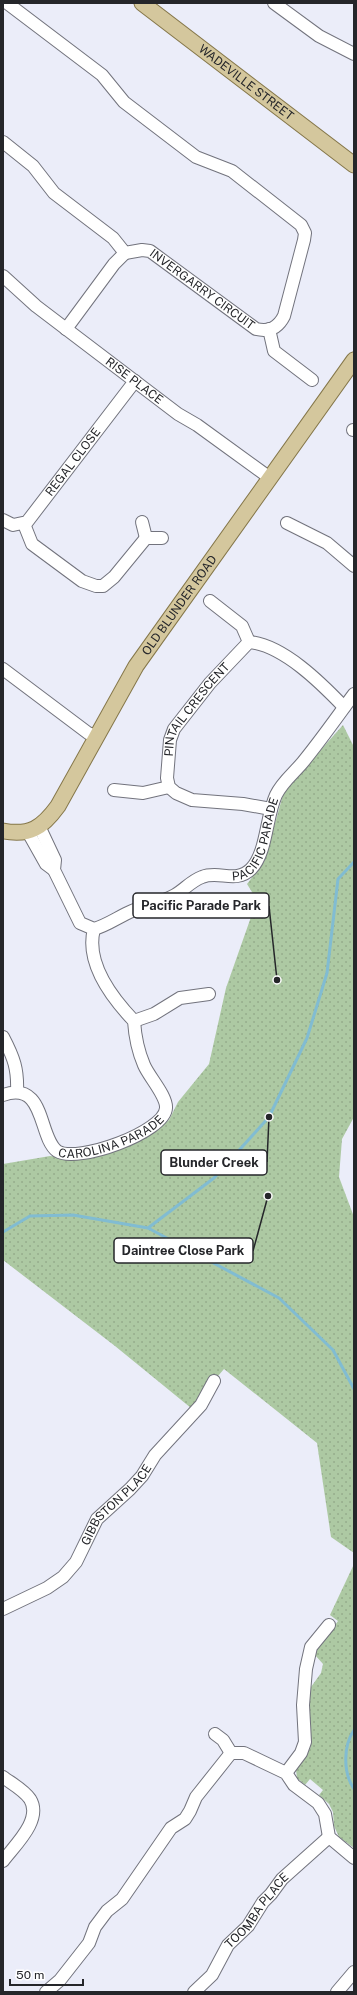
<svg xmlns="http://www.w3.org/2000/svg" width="357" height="1995" viewBox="0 0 357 1995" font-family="'Public Sans',sans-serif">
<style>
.park{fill:url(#park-dots)}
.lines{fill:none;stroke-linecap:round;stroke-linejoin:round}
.stream{stroke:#81bcd2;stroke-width:3}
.minor-casing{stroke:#72737d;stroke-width:14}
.major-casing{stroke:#85774a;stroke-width:17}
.minor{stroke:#fff;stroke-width:12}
.major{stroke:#d4c79d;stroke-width:15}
.labels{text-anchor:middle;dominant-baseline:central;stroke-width:3;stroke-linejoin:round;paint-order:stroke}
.street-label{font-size:12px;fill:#25262a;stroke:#fff}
.leader{fill:none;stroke:#25262a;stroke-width:1.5}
.callout-dot{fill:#25262a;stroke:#fff;stroke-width:1.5}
.callout{fill:#fff;stroke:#25262a;stroke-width:1.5}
.callout-label{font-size:13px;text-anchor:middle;font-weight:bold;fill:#25262a}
</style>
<defs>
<pattern id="park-dots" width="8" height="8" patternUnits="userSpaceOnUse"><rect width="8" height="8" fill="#adc9a3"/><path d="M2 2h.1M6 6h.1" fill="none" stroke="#95ac8c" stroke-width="1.8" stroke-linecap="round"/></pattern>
</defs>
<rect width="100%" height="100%" fill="#ebedf9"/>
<path class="park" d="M 343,725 L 354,747 L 354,1117 L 342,1139 L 339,1177 L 354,1217 L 354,1553 L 331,1537 L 317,1443 L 224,1369 L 191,1408 L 115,1346 L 3,1260 L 3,1164 L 50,1156 L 73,1159 L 139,1140 L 169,1120 L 178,1102 L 209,1064 L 226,988 L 257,900 L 247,884 L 264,862 L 283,795 L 290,784 Z
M 354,1564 L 354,1848 L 339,1837 L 334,1826 L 333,1812 L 329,1804 L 319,1795 L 323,1790 L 310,1779 L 305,1785 L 297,1778 L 296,1770 L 307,1755 L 311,1746 L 308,1708 L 311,1687 L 321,1673 L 323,1664 L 315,1655 L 315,1652 L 338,1621 L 330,1615 Z"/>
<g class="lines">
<path class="stream" d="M 148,1228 L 279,1298 L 333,1350 L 354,1389
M 3,1232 L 30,1216 L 73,1215 L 148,1228 L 214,1178 L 269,1117 L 307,1038 L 327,973 L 338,879 L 354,862
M 354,1730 C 343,1746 343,1773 354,1789"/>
<g class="minor-casing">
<g id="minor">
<path d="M 274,3 L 319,36 L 354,54"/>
<path id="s1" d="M 3,142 L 33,166 L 54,193 L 113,238 L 125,253 L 142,250 L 150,251 L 256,329 C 269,332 278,328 284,316 L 304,240 L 305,233 L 301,225 L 232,171 L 196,157 L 124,102 L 102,75 L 7,3"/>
<path id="s2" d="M 3,276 L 36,306 L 178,414 L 197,425 L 270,478"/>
<path d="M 66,329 L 114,264 L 125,253"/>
<path d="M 269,329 L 274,351 L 312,380"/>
<path d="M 353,430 L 354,430"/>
<path id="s3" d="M 3,520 L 13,525 L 27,522 L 135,381"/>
<path d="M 142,522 L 146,538 L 162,538"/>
<path d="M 287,523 L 327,543 L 354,566"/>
<path d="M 24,524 L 32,544 L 82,581 L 96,586 L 103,586 L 114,577 L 146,538"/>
<path d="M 210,601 L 242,626 L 249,642"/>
<path d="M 3,669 L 88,733 L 97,737"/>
<path d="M 114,790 L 143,793 L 169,787"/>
<path id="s4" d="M 271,809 L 243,804 L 192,800 L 176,793 L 169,787 L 167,778 L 170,740 L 174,729 L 210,683 L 249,642 C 283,645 321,683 344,707"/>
<path id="s5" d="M 39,826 L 55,860 L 54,870 L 80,923 L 94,929 C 108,925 118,917 132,911 C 146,905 161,903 175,895 C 184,890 191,881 202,877 C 219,870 236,884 251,869 C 267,853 266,816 276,795 C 282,782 294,773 303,762 C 321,740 337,717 354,694"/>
<path d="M 28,832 L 46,864 L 54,870"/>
<path d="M 134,1021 L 154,1014 L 180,998 L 209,994"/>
<path d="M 3,1037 C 14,1058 18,1069 17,1092"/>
<path id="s6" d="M 3,1095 C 46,1080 38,1137 57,1151 C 77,1164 165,1132 166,1108 C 167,1096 149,1077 144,1065 C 138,1051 135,1036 134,1021 C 112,998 85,963 94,929"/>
<path id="s7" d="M 3,1609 L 47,1588 L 63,1577 L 76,1562 L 97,1519 L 130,1489 L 142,1476 L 155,1455 L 201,1405 L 214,1381"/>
<path d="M 215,1734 L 223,1740 L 231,1753"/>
<path d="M 286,1773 L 301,1753 L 305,1742 L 303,1705 L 306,1669 L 311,1647 L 329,1625"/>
<path d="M 3,1777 C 11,1783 24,1790 30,1799 C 43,1820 14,1846 3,1861"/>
<path d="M 46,1992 L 60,1980 L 89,1943 L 95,1927 L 107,1911 L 122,1899 L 171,1828 L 185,1819 L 190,1811 L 196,1797 L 231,1753 L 244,1753 L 286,1773 L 294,1785 L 318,1803 L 325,1814 L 329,1837 L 354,1858"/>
<path id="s8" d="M 194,1992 L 212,1975 L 228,1945 L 248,1926 L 263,1902 L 271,1894 L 282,1879 L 329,1837"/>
<path d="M 337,1992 L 354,1972"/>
</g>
</g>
<g class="major-casing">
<g id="major">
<path id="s9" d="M 142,3 L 354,165"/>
<path id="s10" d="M 3,831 C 30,836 42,828 58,806 L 136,666 L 354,360"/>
</g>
</g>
<use href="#minor" class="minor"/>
<use href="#major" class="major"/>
</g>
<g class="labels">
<g class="street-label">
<text stroke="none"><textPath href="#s9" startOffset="131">WADEVILLE STREET</textPath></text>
<text stroke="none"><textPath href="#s1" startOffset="256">INVERGARRY CIRCUIT</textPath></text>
<text stroke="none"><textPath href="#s2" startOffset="168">RISE PLACE</textPath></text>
<text stroke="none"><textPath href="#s3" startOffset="101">REGAL CLOSE</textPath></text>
<text stroke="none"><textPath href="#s10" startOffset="300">OLD BLUNDER ROAD</textPath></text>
<text stroke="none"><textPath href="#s4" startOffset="193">PINTAIL CRESCENT</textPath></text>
<text stroke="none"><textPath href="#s5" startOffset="321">PACIFIC PARADE</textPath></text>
<text stroke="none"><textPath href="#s6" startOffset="147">CAROLINA PARADE</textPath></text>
<text stroke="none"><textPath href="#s7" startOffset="159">GIBBSTON PLACE</textPath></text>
<text stroke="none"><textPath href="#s8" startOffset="104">TOOMBA PLACE</textPath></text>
</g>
</g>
<path class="leader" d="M277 980L269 906M269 1117L267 1162M268 1196L253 1251"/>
<g class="callout-dot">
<circle cx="277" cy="980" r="4"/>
<circle cx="269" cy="1117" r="4"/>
<circle cx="268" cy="1196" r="4"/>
</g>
<g class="callout">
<rect x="133" y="893" width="136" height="25" rx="4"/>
<rect x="161" y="1150" width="106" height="25" rx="4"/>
<rect x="114" y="1238" width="139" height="25" rx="4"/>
</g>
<g class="callout-label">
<text x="201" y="910">Pacific Parade Park</text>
<text x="214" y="1167">Blunder Creek</text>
<text x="183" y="1255">Daintree Close Park</text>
</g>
<rect width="357" height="1995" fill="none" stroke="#25262a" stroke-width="8"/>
<path d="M10 1979v6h73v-6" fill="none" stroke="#25262a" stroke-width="2"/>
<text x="16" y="1979" font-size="12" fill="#25262a" stroke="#ffffff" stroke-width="3" paint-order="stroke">50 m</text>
</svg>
